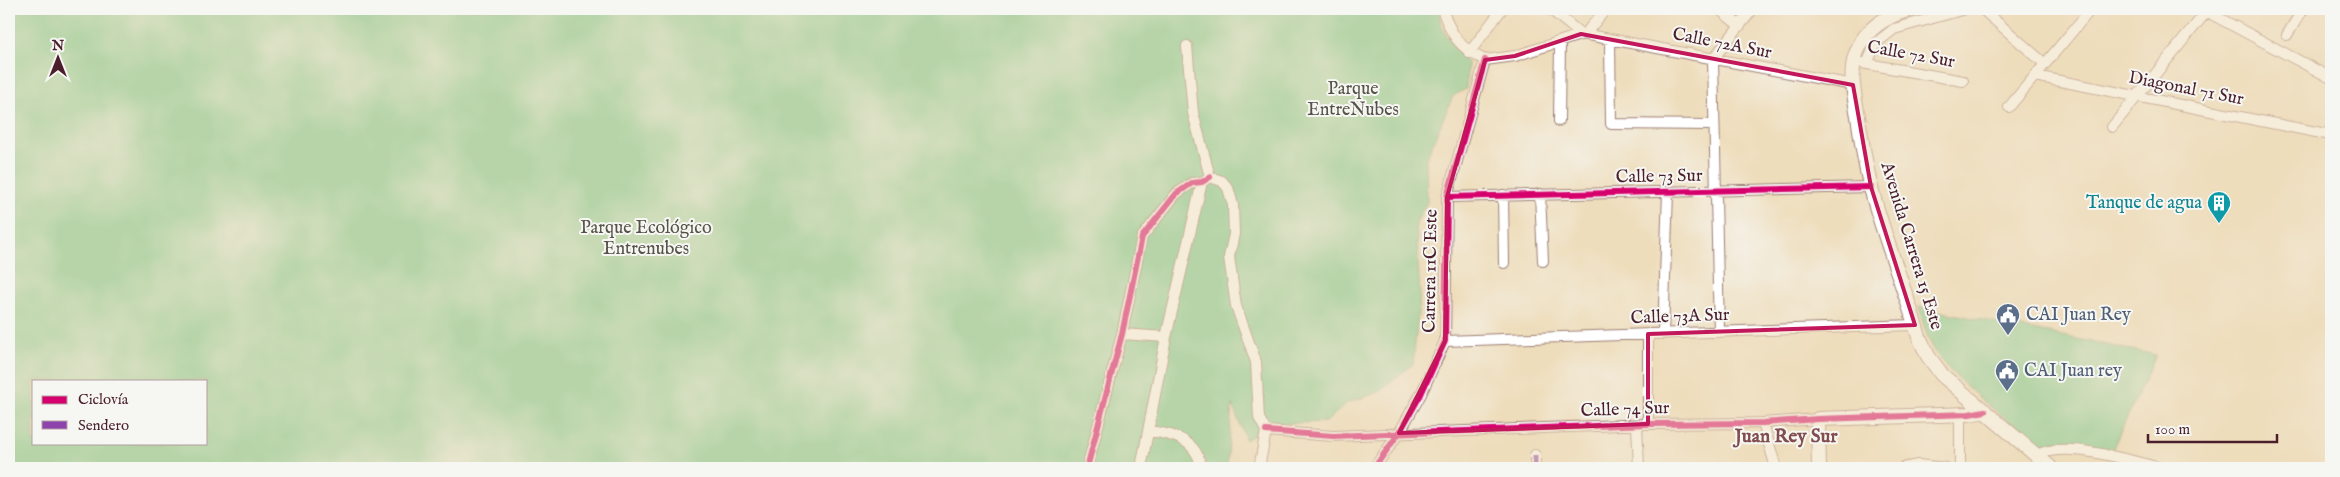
<svg xmlns="http://www.w3.org/2000/svg" width="2340" height="477" viewBox="0 0 2340 477" font-family="'IM FELL English',serif">
<style>
.green{fill:#71ca90;stroke:#5e745e;fill-rule:evenodd}
.lines{fill:none;stroke-linecap:round;stroke-linejoin:round}
.street-casing{stroke:#9c7e73;stroke-width:12}
.secondary-casing{stroke:#9c7e73;stroke-width:16}
.street{stroke:#fff;stroke-width:10}
.secondary{stroke:#fff;stroke-width:14}
.quiet{stroke:#8e44ad;stroke-width:5;stroke-dasharray:10 5;stroke-linecap:butt}
.cycleway-casing{stroke:#f6f6f2;stroke-width:9}
.cycleway{stroke:#d6006c;stroke-width:6}
.marked{fill:none;stroke:#c2185b;stroke-width:4;stroke-linejoin:round}
.labels{text-anchor:middle;dominant-baseline:central;stroke-width:4;stroke-linejoin:round;paint-order:stroke}
.street-label{font-size:18px;fill:#4a1f2b;stroke:#f6f6f2}
.park-label{font-size:18px;fill:#565249;stroke:#f6f6f2}
.culture-label{font-size:18px;fill:#0d838f;stroke:#f6f6f2;text-anchor:end}
.service-label{font-size:18px;fill:#4e5e75;stroke:#f6f6f2;text-anchor:start}
.neighbourhood-label{font-size:19px;font-weight:bold;fill:#824d4f;stroke:#f6f6f2}
</style>
<rect width="100%" height="100%" fill="#f6f6f2"/>
<filter id="ink" filterUnits="userSpaceOnUse"><feTurbulence type="fractalNoise" baseFrequency=".02" numOctaves="2"/><feDisplacementMap in="SourceGraphic" scale="10" xChannelSelector="R" yChannelSelector="G"/><feConvolveMatrix kernelMatrix="1 2 1 2 8 2 1 2 1" color-interpolation-filters="sRGB"/></filter>
<filter id="wash" filterUnits="userSpaceOnUse"><feTurbulence type="fractalNoise" baseFrequency=".0096" numOctaves="4" result="noise"/><feDisplacementMap in="SourceGraphic" scale="20" xChannelSelector="R" yChannelSelector="G"/><feGaussianBlur stdDeviation="1.12" result="paint"/><feColorMatrix in="noise" values="0 0 0 0 0 0 0 0 0 0 0 0 0 0 0 0 0 1.4 0 .05"/><feComposite in="paint" operator="in"/></filter>
<g filter="url(#wash)">
<rect width="100%" height="100%" fill="#edb"/>
<path class="green" d="M 9,9 L 1439,9 C 1438,30 1455,48 1468,64 L 1466,89 L 1453,96 L 1426,159 L 1427,202 L 1416,223 L 1420,295 L 1413,364 L 1379,392 L 1347,403 L 1326,422 L 1271,424 L 1246,440 L 1232,404 L 1227,468 L 9,468 ZM 34,381 L 206,381 L 206,443 L 34,443 Z
M 1919,307 L 2156,355 L 2112,450 L 2057,441 L 2038,445 C 2008,420 1958,385 1937,354 C 1927,340 1923,323 1919,307 Z"/>
</g>
<g filter="url(#ink)">
<g class="lines">
<g class="street-casing">
<path id="street" d="M 1442,9 C 1451,35 1460,49 1485,60
M 1550,9 L 1581,34
M 1719,9 L 1740,26
M 1982,9 L 2045,64
M 2202,9 L 2331,78
M 1585,34 L 1606,9
M 2287,35 L 2303,9
M 1610,39 L 1611,124 L 1714,125
M 1187,46 L 1193,113 L 1210,177
M 1469,53 L 1502,9
M 1485,60 L 1515,56 L 1583,34 L 1853,85
M 1862,63 L 1963,81
M 1867,64 L 1876,43 L 1894,29 L 1965,9
M 2035,76 L 2331,135
M 2009,107 L 2091,9
M 1559,121 L 1560,42
M 2112,127 L 2207,11
M 1210,177 L 1222,181 L 1228,188 L 1233,205 L 1234,234 L 1229,257 L 1236,306 L 1256,362 L 1259,418 L 1266,431 L 1259,468
M 1540,194 L 1543,261
M 1503,195 L 1504,263
M 1447,197 L 1871,187
M 1719,332 L 1713,59 L 1753,9
M 1122,334 L 1166,337
M 1648,334 L 1648,424
M 1663,334 L 1668,192
M 1445,341 L 1915,325
M 1763,423 L 1776,468
M 1637,425 L 1639,468
M 1149,431 C 1173,434 1198,440 1201,468
M 1266,431 L 1333,436 L 1648,424 L 1763,423 L 1818,419
M 1535,455 L 1535,468
M 2037,455 C 2067,440 2129,461 2162,468
M 1087,468 L 1122,334 L 1142,237 L 1176,194 L 1192,183 L 1202,182 L 1210,177
M 1141,468 L 1166,337 L 1202,182
M 1374,468 L 1399,433 L 1421,394 L 1445,341 L 1447,197 L 1485,60
M 1902,468 L 1918,465 L 1946,468
M 1960,468 L 1960,414"/>
</g>
<g class="secondary-casing">
<path id="secondary" d="M 1911,9 C 1889,15 1867,27 1858,49 C 1848,70 1854,94 1858,116 C 1862,144 1866,172 1874,199 C 1887,245 1905,290 1919,337 L 1928,356 L 1942,375 L 2051,468
M 1819,468 L 1818,419 L 1969,414 L 1985,411"/>
</g>
<use href="#street" class="street"/>
<use href="#secondary" class="secondary"/>
<path class="quiet" d="M 1535,455 L 1535,468"/>
<g class="cycleway-casing">
<path id="cycleway" d="M 1447,197 L 1871,187
M 1266,431 L 1333,436 L 1648,424 L 1763,423 L 1818,419 L 1969,414 L 1985,411
M 1087,468 L 1122,334 L 1142,237 L 1176,194 L 1192,183 L 1202,182 L 1210,177
M 1374,468 L 1399,433 L 1421,394 L 1445,341 L 1447,197 L 1485,60"/>
</g>
<use href="#cycleway" class="cycleway"/>
</g>
</g>
<path d="M0 0H2340V477H0ZM 1581,34 L 1853,85 L 1871,187 L 1915,325 L 1648,334 L 1648,424 L 1399,433 L 1445,341 L 1447,197 L 1485,60 L 1515,56 Z" fill="#edb" fill-opacity=".55" fill-rule="evenodd"/>
<path class="marked" d="M 1581,34 L 1853,85 L 1871,187 L 1915,325 L 1648,334 L 1648,424 L 1399,433 L 1445,341 L 1447,197 L 1485,60 L 1515,56 Z"/>
<defs>
<g id="building-pin" transform="scale(1.25)"><path d="M0 17L-7.5 6A9.5 9.5 0 1 1 7.5 6Z" fill="#0f9aa8" stroke="#f6f6f2"/><path d="M-4-6H4V6H1V3H-1V6H-4ZM-2.5-4.3h1.7v1.8h-1.7ZM.8-4.3h1.7v1.8H.8ZM-2.5-1h1.7V.8h-1.7ZM.8-1h1.7V.8H.8Z" fill="#fff"/></g>
<g id="civic-pin" transform="scale(1.25)"><path d="M0 17L-7.5 6A9.5 9.5 0 1 1 7.5 6Z" fill="#5c6f8a" stroke="#f6f6f2"/><path d="M-.6-6.5H3V-4.5H.6V-3L4-1V1h2V6H-6V1h2V-1L-.6-3ZM-1.2 2.5V6h2.4V2.5Z" fill="#fff"/></g>
</defs>
<g fill-rule="evenodd">
<use href="#building-pin" x="2219" y="203"/>
<use href="#civic-pin" x="2008" y="315"/>
<use href="#civic-pin" x="2007" y="371"/>
</g>
<g class="labels">
<g class="street-label">
<text transform="translate(1722 44) rotate(11)">Calle 72A Sur</text>
<text transform="translate(1911 55) rotate(10)">Calle 72 Sur</text>
<text transform="translate(2186 89) rotate(11)">Diagonal 71 Sur</text>
<text transform="translate(1659 177) rotate(-1)">Calle 73 Sur</text>
<text transform="translate(1911 246) rotate(73)">Avenida Carrera 15 Este</text>
<text transform="translate(1431 271) rotate(-89)">Carrera 11C Este</text>
<text transform="translate(1680 317) rotate(-2)">Calle 73A Sur</text>
<text transform="translate(1625 410) rotate(-2)">Calle 74 Sur</text>
</g>
<g class="park-label">
<text x="1353" y="89">Parque<tspan x="1353" dy="21">EntreNubes</tspan></text>
<text x="646" y="228">Parque Ecológico<tspan x="646" dy="21">Entrenubes</tspan></text>
</g>
<g class="culture-label">
<text x="2202" y="203">Tanque de agua</text>
</g>
<g class="service-label">
<text x="2026" y="315">CAI Juan Rey</text>
<text x="2024" y="371">CAI Juan rey</text>
</g>
<g class="neighbourhood-label">
<text x="1786" y="437">Juan Rey Sur</text>
</g>
</g>
<rect width="2340" height="477" fill="none" stroke="#f6f6f2" stroke-width="30"/>
<rect x="32" y="380" width="175" height="65" fill="#f6f6f2" stroke="#b1a0a2"/>
<rect x="42" y="396" width="25" height="8" fill="#d6006c" stroke="#b1a0a2"/>
<text x="78" y="404" font-size="15" fill="#4a1f2b">Ciclovía</text>
<rect x="42" y="421" width="25" height="8" fill="#8e44ad" stroke="#b1a0a2"/>
<text x="78" y="430" font-size="15" fill="#4a1f2b">Sendero</text>
<g transform="translate(58 58)" stroke="#f6f6f2" stroke-width="4" paint-order="stroke">
<path d="M0-4L9 19L0 12L-9 19Z" fill="#4a1f2b"/>
<text y="-8" font-size="14" font-weight="bold" text-anchor="middle" fill="#4a1f2b">N</text>
</g>
<path d="M2148 434v8h129v-8" fill="none" stroke="#4a1f2b" stroke-width="2.5"/>
<text x="2155" y="434" font-size="15" fill="#4a1f2b" stroke="#f6f6f2" stroke-width="4" paint-order="stroke">100 m</text>
</svg>
